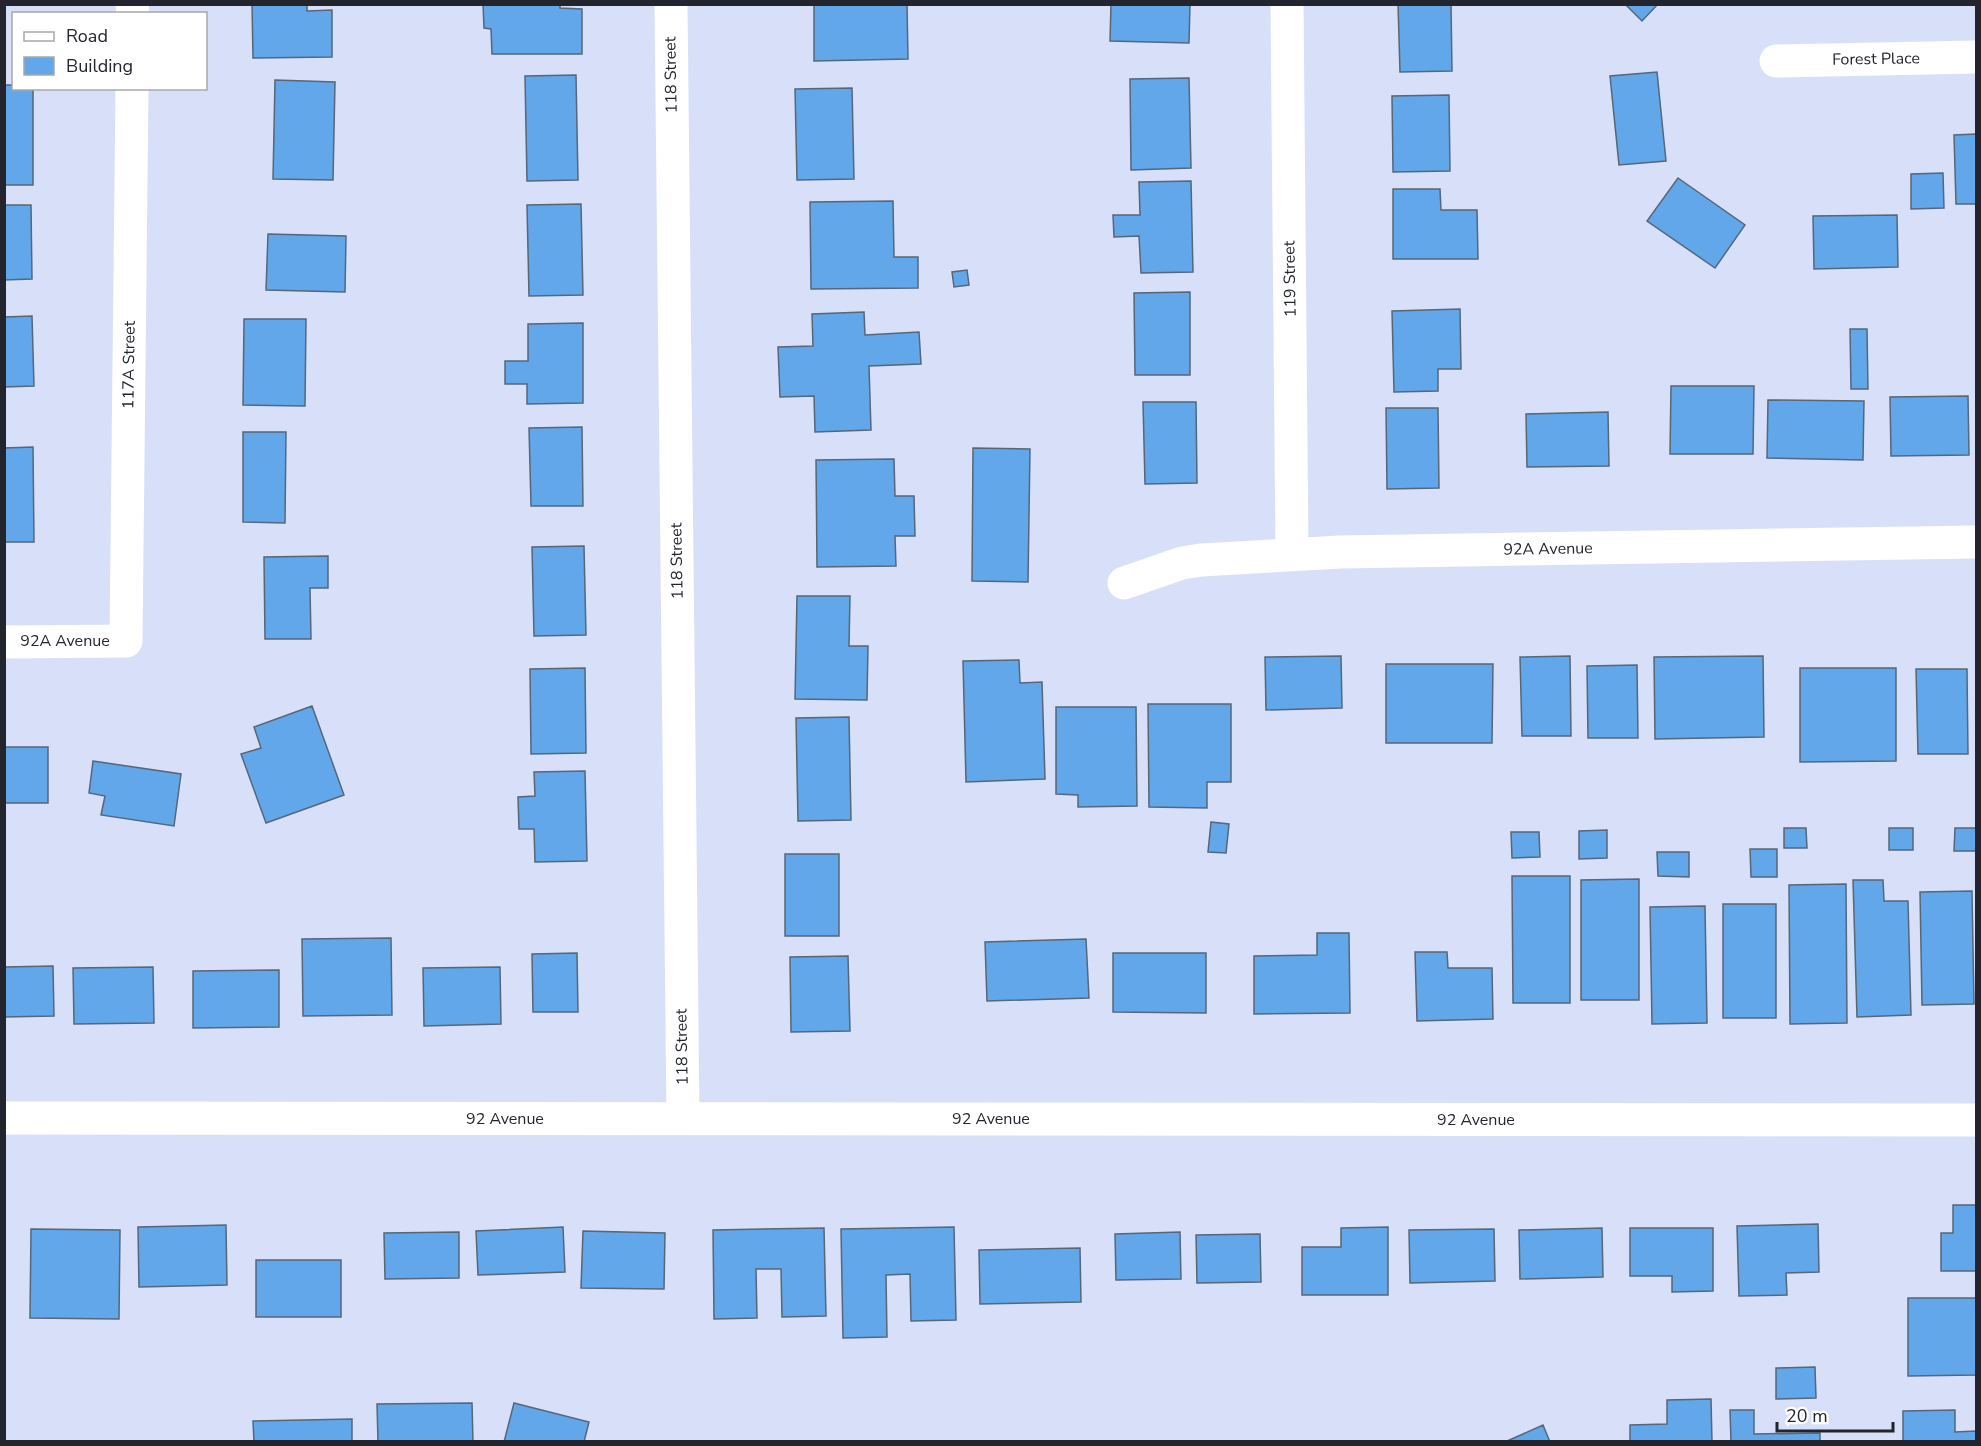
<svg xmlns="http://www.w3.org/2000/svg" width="1981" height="1446" viewBox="0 0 1981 1446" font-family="'Nunito Sans',sans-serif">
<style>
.building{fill:#61a7e9;stroke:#556778;stroke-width:1.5}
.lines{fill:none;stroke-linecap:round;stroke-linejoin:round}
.minor{stroke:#fff;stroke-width:33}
.tertiary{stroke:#fff;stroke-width:33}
.labels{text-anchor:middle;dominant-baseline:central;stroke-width:4.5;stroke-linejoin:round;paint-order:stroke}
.street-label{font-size:16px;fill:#22252e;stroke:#fff}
</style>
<rect width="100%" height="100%" fill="#d8e0f9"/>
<path class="building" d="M 252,4 L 307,4 L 307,11 L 332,10 L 332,57 L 253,58 Z
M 483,4 L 560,4 L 560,8 L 582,9 L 582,54 L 492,54 L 491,29 L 484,28 Z
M 814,4 L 907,4 L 908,59 L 814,61 Z
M 1111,4 L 1190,4 L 1189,43 L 1110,41 Z
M 1398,4 L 1451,4 L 1452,71 L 1400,72 Z
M 1625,4 L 1658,4 L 1642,21 Z
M 1657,72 L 1666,161 L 1619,165 L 1610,76 Z
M 576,75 L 578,180 L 527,181 L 525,76 Z
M 1189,78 L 1191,168 L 1131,170 L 1130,79 Z
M 275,80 L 335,82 L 333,180 L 273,179 Z
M 4,85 L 14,85 L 14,88 L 33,88 L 33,185 L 4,185 Z
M 852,88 L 854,179 L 797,180 L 795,89 Z
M 1449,95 L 1450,171 L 1393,172 L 1392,96 Z
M 1976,134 L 1976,204 L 1956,204 L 1954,135 Z
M 1943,173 L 1944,208 L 1911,209 L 1911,174 Z
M 1678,178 L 1745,225 L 1715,268 L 1647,221 Z
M 1191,181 L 1193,272 L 1141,273 L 1139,236 L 1114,237 L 1113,215 L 1140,215 L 1139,182 Z
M 1393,189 L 1440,189 L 1441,210 L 1477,210 L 1478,259 L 1393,259 Z
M 893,201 L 894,257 L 918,257 L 918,288 L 811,289 L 810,202 Z
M 581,204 L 583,295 L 529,296 L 527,205 Z
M 4,205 L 31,205 L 32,279 L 4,280 Z
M 1897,215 L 1898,267 L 1814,269 L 1813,216 Z
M 268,234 L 346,236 L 345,292 L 266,290 Z
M 967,270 L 969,285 L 954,287 L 952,272 Z
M 1190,292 L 1190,375 L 1135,375 L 1134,293 Z
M 1460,309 L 1461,369 L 1438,369 L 1438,391 L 1394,392 L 1392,311 Z
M 864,312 L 865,335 L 919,332 L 921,364 L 869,366 L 871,430 L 815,432 L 814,396 L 780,397 L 778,347 L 813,346 L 812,314 Z
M 32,316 L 34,386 L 4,387 L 4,317 Z
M 244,319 L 306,319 L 305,406 L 243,405 Z
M 583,323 L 583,403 L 527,404 L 527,384 L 505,384 L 505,361 L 528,361 L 528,324 Z
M 1850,329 L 1867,329 L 1868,389 L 1851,389 Z
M 1671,386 L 1754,386 L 1753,454 L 1670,454 Z
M 1968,396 L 1969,455 L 1891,456 L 1890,397 Z
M 1768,400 L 1864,401 L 1863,460 L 1767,458 Z
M 1143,402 L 1196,402 L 1197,483 L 1145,484 Z
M 1386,408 L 1438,408 L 1439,488 L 1387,489 Z
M 1608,412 L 1609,466 L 1527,467 L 1526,414 Z
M 582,427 L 583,506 L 531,506 L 529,428 Z
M 243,432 L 286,432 L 285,523 L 243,522 Z
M 33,447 L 34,542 L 4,542 L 4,448 Z
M 973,448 L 1030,449 L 1028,582 L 972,581 Z
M 894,459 L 895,496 L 914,496 L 915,536 L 895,536 L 896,566 L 817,567 L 816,460 Z
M 584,546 L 586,635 L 534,636 L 532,547 Z
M 328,556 L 328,588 L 310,588 L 311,639 L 265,639 L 264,557 Z
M 797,596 L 850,596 L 849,646 L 868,646 L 867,700 L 795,699 Z
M 1341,656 L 1342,708 L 1266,710 L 1265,657 Z
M 1570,656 L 1571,736 L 1522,736 L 1520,657 Z
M 1763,656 L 1764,737 L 1655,739 L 1654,657 Z
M 1019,660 L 1020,683 L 1042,682 L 1045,779 L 966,782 L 963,661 Z
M 1386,664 L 1493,664 L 1492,743 L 1386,743 Z
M 1637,665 L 1638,738 L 1588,738 L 1587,666 Z
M 585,668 L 586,753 L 531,754 L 530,669 Z
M 1800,668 L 1896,668 L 1896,761 L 1800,762 Z
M 1916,669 L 1967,669 L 1968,754 L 1918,754 Z
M 1148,704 L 1231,704 L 1231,782 L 1207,782 L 1207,808 L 1149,807 Z
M 312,706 L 344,795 L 266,823 L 241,754 L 261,748 L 254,727 Z
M 1056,707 L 1136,707 L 1137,806 L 1078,807 L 1078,795 L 1056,794 Z
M 849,717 L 851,820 L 798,821 L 796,718 Z
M 4,747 L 48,747 L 48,803 L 4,803 Z
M 93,761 L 181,774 L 174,826 L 101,815 L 105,796 L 89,793 Z
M 585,771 L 587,861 L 535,862 L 534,829 L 519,829 L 518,797 L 535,796 L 534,772 Z
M 1211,822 L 1229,824 L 1226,853 L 1208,852 Z
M 1784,828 L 1806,828 L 1807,848 L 1784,848 Z
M 1889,828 L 1913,828 L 1913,850 L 1889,850 Z
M 1955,828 L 1976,828 L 1976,851 L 1954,851 Z
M 1607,830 L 1607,858 L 1579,859 L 1579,831 Z
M 1511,832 L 1539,832 L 1540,857 L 1512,858 Z
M 1750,849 L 1777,849 L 1777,877 L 1751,877 Z
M 1657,852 L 1689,852 L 1689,877 L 1658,876 Z
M 785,854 L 839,854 L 839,936 L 785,936 Z
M 1512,876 L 1570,876 L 1570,1003 L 1513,1003 Z
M 1639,879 L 1639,1000 L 1581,1000 L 1581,880 Z
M 1853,880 L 1883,880 L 1884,901 L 1908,901 L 1911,1015 L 1857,1017 Z
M 1846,884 L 1847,1023 L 1790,1024 L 1789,885 Z
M 1972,891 L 1974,1004 L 1922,1005 L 1920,892 Z
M 1723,904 L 1776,904 L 1776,1018 L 1723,1018 Z
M 1705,906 L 1707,1023 L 1652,1024 L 1650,907 Z
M 1317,933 L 1349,933 L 1350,1013 L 1254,1014 L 1254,956 L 1317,955 Z
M 391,938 L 392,1015 L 303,1016 L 302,939 Z
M 1086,939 L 1089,998 L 987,1001 L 985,942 Z
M 1415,952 L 1447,952 L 1448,968 L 1492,968 L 1493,1019 L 1417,1021 Z
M 577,953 L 578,1012 L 533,1012 L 532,954 Z
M 1113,953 L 1206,953 L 1206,1013 L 1113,1012 Z
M 848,956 L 850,1031 L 791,1032 L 790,957 Z
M 53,966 L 54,1016 L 4,1017 L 4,967 Z
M 153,967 L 154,1023 L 74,1024 L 73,968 Z
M 500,967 L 501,1024 L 424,1026 L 423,968 Z
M 279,970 L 279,1027 L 193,1028 L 193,971 Z
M 1953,1205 L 1976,1205 L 1976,1271 L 1941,1271 L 1941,1233 L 1953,1233 Z
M 1818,1224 L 1819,1272 L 1786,1273 L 1787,1295 L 1739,1296 L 1737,1226 Z
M 226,1225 L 227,1285 L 139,1287 L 138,1227 Z
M 563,1227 L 565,1272 L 478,1275 L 476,1231 Z
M 954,1227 L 956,1320 L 911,1321 L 910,1274 L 886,1275 L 887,1337 L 843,1338 L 841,1229 Z
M 1388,1227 L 1388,1295 L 1302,1295 L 1302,1247 L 1341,1247 L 1341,1228 Z
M 824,1228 L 826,1316 L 782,1317 L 781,1269 L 756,1269 L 757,1318 L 714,1319 L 713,1230 Z
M 1602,1228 L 1603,1277 L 1520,1279 L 1519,1230 Z
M 1630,1228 L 1713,1228 L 1713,1291 L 1672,1292 L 1672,1276 L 1630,1276 Z
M 31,1229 L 120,1230 L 119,1319 L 30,1318 Z
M 1494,1229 L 1495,1281 L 1410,1283 L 1409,1230 Z
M 583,1231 L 665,1233 L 664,1289 L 581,1288 Z
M 459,1232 L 459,1278 L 385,1279 L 384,1233 Z
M 1180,1232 L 1181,1279 L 1116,1280 L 1115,1234 Z
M 1260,1234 L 1261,1282 L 1197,1283 L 1196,1235 Z
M 1080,1248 L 1081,1302 L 980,1304 L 979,1250 Z
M 256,1260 L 341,1260 L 341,1317 L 256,1317 Z
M 1908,1298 L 1976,1298 L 1976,1375 L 1908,1376 Z
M 1815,1367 L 1816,1398 L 1776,1399 L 1776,1368 Z
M 1711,1399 L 1712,1442 L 1630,1442 L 1630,1425 L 1667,1424 L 1667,1400 Z
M 472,1403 L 473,1442 L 378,1442 L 377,1404 Z
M 514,1403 L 589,1422 L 584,1442 L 504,1442 Z
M 1730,1410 L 1754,1410 L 1754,1434 L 1820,1433 L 1820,1442 L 1731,1442 Z
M 1955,1410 L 1955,1432 L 1976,1431 L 1976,1442 L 1903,1442 L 1903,1411 Z
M 352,1419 L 352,1442 L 254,1442 L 253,1421 Z
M 1543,1425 L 1550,1442 L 1505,1442 Z"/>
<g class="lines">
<path class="minor" d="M 132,4 L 133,14
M 671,4 L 683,1118
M 1287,4 L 1292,554
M 1776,61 L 1976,57
M 1124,583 L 1182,563 L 1201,560 L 1340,552 L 1976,542
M 4,642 L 126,641 L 132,88"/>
<path class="tertiary" d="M 4,1118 L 1976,1120"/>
</g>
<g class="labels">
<g class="street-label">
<text transform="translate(1876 59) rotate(-1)">Forest Place</text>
<text transform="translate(671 75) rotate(-91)">118 Street</text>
<text transform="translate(1290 279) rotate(-91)">119 Street</text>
<text transform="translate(129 365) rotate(-89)">117A Street</text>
<text transform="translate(1548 549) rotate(-1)">92A Avenue</text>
<text transform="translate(677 561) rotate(-91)">118 Street</text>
<text x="65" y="641">92A Avenue</text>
<text transform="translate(682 1047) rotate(-91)">118 Street</text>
<text x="505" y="1119">92 Avenue</text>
<text x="991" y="1119">92 Avenue</text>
<text x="1476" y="1120">92 Avenue</text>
</g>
</g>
<rect width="1981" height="1446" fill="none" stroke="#22252e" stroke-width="12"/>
<rect x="12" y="12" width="195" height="78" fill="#ffffff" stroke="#a7a8ab" stroke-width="1.5"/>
<rect x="24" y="32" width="30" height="9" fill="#ffffff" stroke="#a7a8ab" stroke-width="1.5"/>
<text x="66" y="42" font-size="18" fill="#22252e">Road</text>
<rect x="24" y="57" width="30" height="18" fill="#61a7e9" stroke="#a7a8ab" stroke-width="1.5"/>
<text x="66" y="72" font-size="18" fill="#22252e">Building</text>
<path d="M1777 1422v9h116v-9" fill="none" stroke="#22252e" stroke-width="3"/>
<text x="1786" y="1422" font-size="18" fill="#22252e" stroke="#ffffff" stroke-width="4.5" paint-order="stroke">20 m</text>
</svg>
